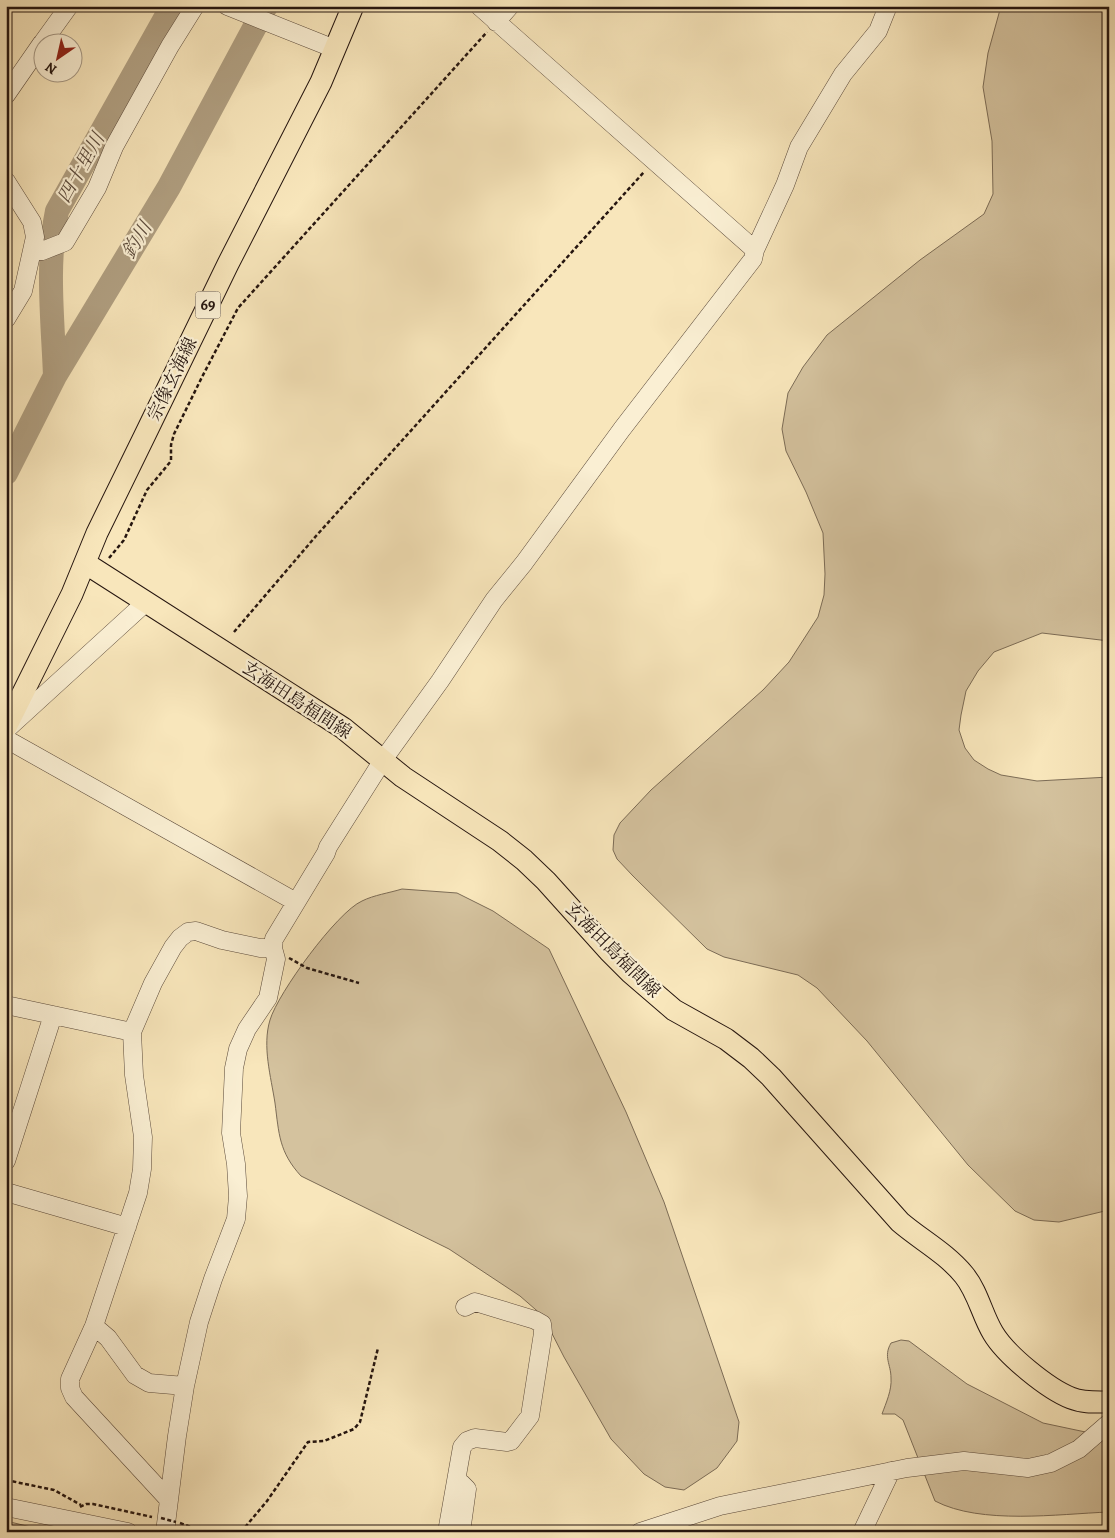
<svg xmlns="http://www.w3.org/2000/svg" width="1115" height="1538" viewBox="0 0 1115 1538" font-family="Alegreya,'Noto Serif JP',serif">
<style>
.green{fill:#d4c29e;stroke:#7c6c56}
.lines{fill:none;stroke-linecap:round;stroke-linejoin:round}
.river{stroke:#b09f81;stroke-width:24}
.minor-casing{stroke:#5a493a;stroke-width:19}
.major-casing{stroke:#25150f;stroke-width:23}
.path{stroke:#25150f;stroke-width:2.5;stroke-dasharray:4 2.5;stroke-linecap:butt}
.minor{stroke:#faefd3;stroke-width:18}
.major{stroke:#f8e6bb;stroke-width:21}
.path-bridge{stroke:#25150f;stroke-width:2.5;stroke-dasharray:4 2.5;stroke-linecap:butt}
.labels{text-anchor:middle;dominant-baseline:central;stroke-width:4.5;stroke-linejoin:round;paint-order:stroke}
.shield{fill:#faefd3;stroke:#65564a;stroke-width:1}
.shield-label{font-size:16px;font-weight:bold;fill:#25150f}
.street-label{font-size:18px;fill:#25150f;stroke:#faefd3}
.water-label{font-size:19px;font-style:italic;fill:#5d4c3d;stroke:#faefd3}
</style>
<rect width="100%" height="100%" fill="#f8e6bb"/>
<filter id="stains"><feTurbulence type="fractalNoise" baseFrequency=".004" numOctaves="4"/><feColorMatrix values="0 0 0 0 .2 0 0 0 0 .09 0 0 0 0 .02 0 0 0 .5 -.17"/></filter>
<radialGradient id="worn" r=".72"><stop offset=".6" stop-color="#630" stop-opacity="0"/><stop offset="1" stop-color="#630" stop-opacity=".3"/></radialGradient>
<path class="green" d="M 1001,6 L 1109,6 L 1109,641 L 1042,633 L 994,652 L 978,671 L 966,691 L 961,715 L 959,730 L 965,748 L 974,760 L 988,769 L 1001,775 L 1037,781 L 1109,777 L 1109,1210 L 1059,1222 L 1034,1220 L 1015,1211 L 968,1165 L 867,1041 L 817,988 L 798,975 L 724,957 L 707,949 L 633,876 L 617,859 L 613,850 L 614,835 L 620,823 L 651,790 L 763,690 L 789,662 L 818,617 L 824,595 L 825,574 L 823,533 L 806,492 L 786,451 L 782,429 L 788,393 L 803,367 L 827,335 L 920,260 L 984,214 L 993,194 L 992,141 L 983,87 L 988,53 Z
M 402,889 L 457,893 L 493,911 L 549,949 L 626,1112 L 664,1202 L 739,1422 L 737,1441 L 717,1468 L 684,1490 L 665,1487 L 644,1474 L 611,1439 L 564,1357 L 543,1316 L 520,1296 L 449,1249 L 301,1176 C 279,1152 279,1134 275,1103 C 271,1077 262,1046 270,1020 C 278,993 337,912 362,901 C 374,895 389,893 402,889 Z
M 901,1340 L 909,1341 L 967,1384 L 1043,1423 L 1109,1437 L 1109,1512 C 1058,1514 981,1525 935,1501 L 903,1420 L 895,1414 L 882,1414 C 886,1403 892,1390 891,1378 C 891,1364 883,1357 891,1343 Z
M 6,1521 L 52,1532 L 6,1532 Z"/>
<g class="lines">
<path class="river" d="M 55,376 C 53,322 46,265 57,211 L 172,6
M 6,473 L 55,376 L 169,187 L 266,6"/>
<g class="minor-casing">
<path id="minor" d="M 227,6 L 335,49
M 479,6 L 755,250
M 496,22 L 510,6
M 43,42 L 69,6
M 6,95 L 42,43
M 6,181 L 32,222 L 35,237 L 23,291 L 6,319
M 33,251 L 42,251 L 65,242 L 97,188 L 114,147 L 170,46 L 195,6
M 7,729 L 145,603
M 6,739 L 296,902
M 6,1005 L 132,1032
M 6,1161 L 53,1015
M 6,1192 L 127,1227
M 94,1326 L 108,1338 L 135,1375 L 149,1383 L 185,1386
M 169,1500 L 74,1397 L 70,1388 L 70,1379 L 94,1326 L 138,1193 L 142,1169 L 143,1137 L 134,1075 L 132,1032 L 153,983 L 173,947 L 180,938 L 188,932 L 196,931 L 222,940 L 260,948 L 273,948
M 6,1507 L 128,1532
M 165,1532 L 177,1436 L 185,1386 L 199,1322 L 213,1279 L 236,1219 L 238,1196 L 236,1164 L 231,1133 L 234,1068 L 238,1049 L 247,1029 L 268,998 L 276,959 L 273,948 L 274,939 L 326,853 L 328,847 L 383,760 L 440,681 L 494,600 L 524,563 L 622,429 L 753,259 L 755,250 L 785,185 L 799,147 L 843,74 L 878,31 L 888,6
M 447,1532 L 462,1447 L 467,1441 L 475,1438 L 507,1442 L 511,1441 L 530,1416 L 543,1333 L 542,1324 L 535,1320 L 475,1302 L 465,1307
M 461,1532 L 467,1489 L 461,1483
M 640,1532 L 720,1506 L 907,1468 L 964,1461 L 1028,1468 L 1051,1463 L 1079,1449 L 1109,1423
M 862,1532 L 891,1471"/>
</g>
<g class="major-casing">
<path id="major" d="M 85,563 L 343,728 L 403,777 L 500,841 L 524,860 L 546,881 L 609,951 L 631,973 L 674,1010 L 726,1039 L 751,1058 L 771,1077 L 900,1222 C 921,1240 946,1253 964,1275 C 978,1292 982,1315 993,1333 C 1006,1355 1048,1389 1071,1398 C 1083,1403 1096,1402 1109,1402
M 6,727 L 72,594 L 97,533 L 144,437 L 228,264 L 321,82 L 353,6"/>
</g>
<path class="path" d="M 109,558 L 124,540 L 147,490 L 171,461 L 171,445 L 174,434 L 202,377 L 238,308 L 487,32
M 234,632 L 316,536 L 644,172
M 289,958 L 307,968 L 359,983
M 6,1480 L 54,1490 L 81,1505
M 80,1507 L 86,1504 L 93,1504 L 152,1517
M 180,1523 L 205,1532
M 241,1532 L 267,1501 L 308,1442 L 324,1441 L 354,1429 L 360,1422 L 378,1348"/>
<use href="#minor" class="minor"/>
<use href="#major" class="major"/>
<path class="path-bridge" d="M 161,1518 L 176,1522"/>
</g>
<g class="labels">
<rect class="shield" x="195.5" y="291.5" width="25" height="27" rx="4"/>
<g class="shield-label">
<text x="208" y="305">69</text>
</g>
<g class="street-label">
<text transform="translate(172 379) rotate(-64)">宗像玄海線</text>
<text transform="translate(297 700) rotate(33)">玄海田島福間線</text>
<text transform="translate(613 950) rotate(45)">玄海田島福間線</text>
</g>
<g class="water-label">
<text transform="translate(81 168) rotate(-61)">四十里川</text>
<text transform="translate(137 240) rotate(-59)">釣川</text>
</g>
</g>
<rect width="1115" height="1538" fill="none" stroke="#f8e6bb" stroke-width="25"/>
<rect x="8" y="8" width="1100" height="1523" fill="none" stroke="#25150f" stroke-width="2.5"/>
<rect x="12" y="12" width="1090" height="1513" fill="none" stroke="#25150f"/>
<g transform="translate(58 58) rotate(214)"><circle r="24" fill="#faefd3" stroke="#a59885"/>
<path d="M0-4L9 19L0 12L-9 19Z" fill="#8f2418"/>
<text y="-8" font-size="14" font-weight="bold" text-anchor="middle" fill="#25150f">N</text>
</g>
<rect width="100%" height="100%" filter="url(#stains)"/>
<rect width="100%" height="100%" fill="url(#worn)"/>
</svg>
